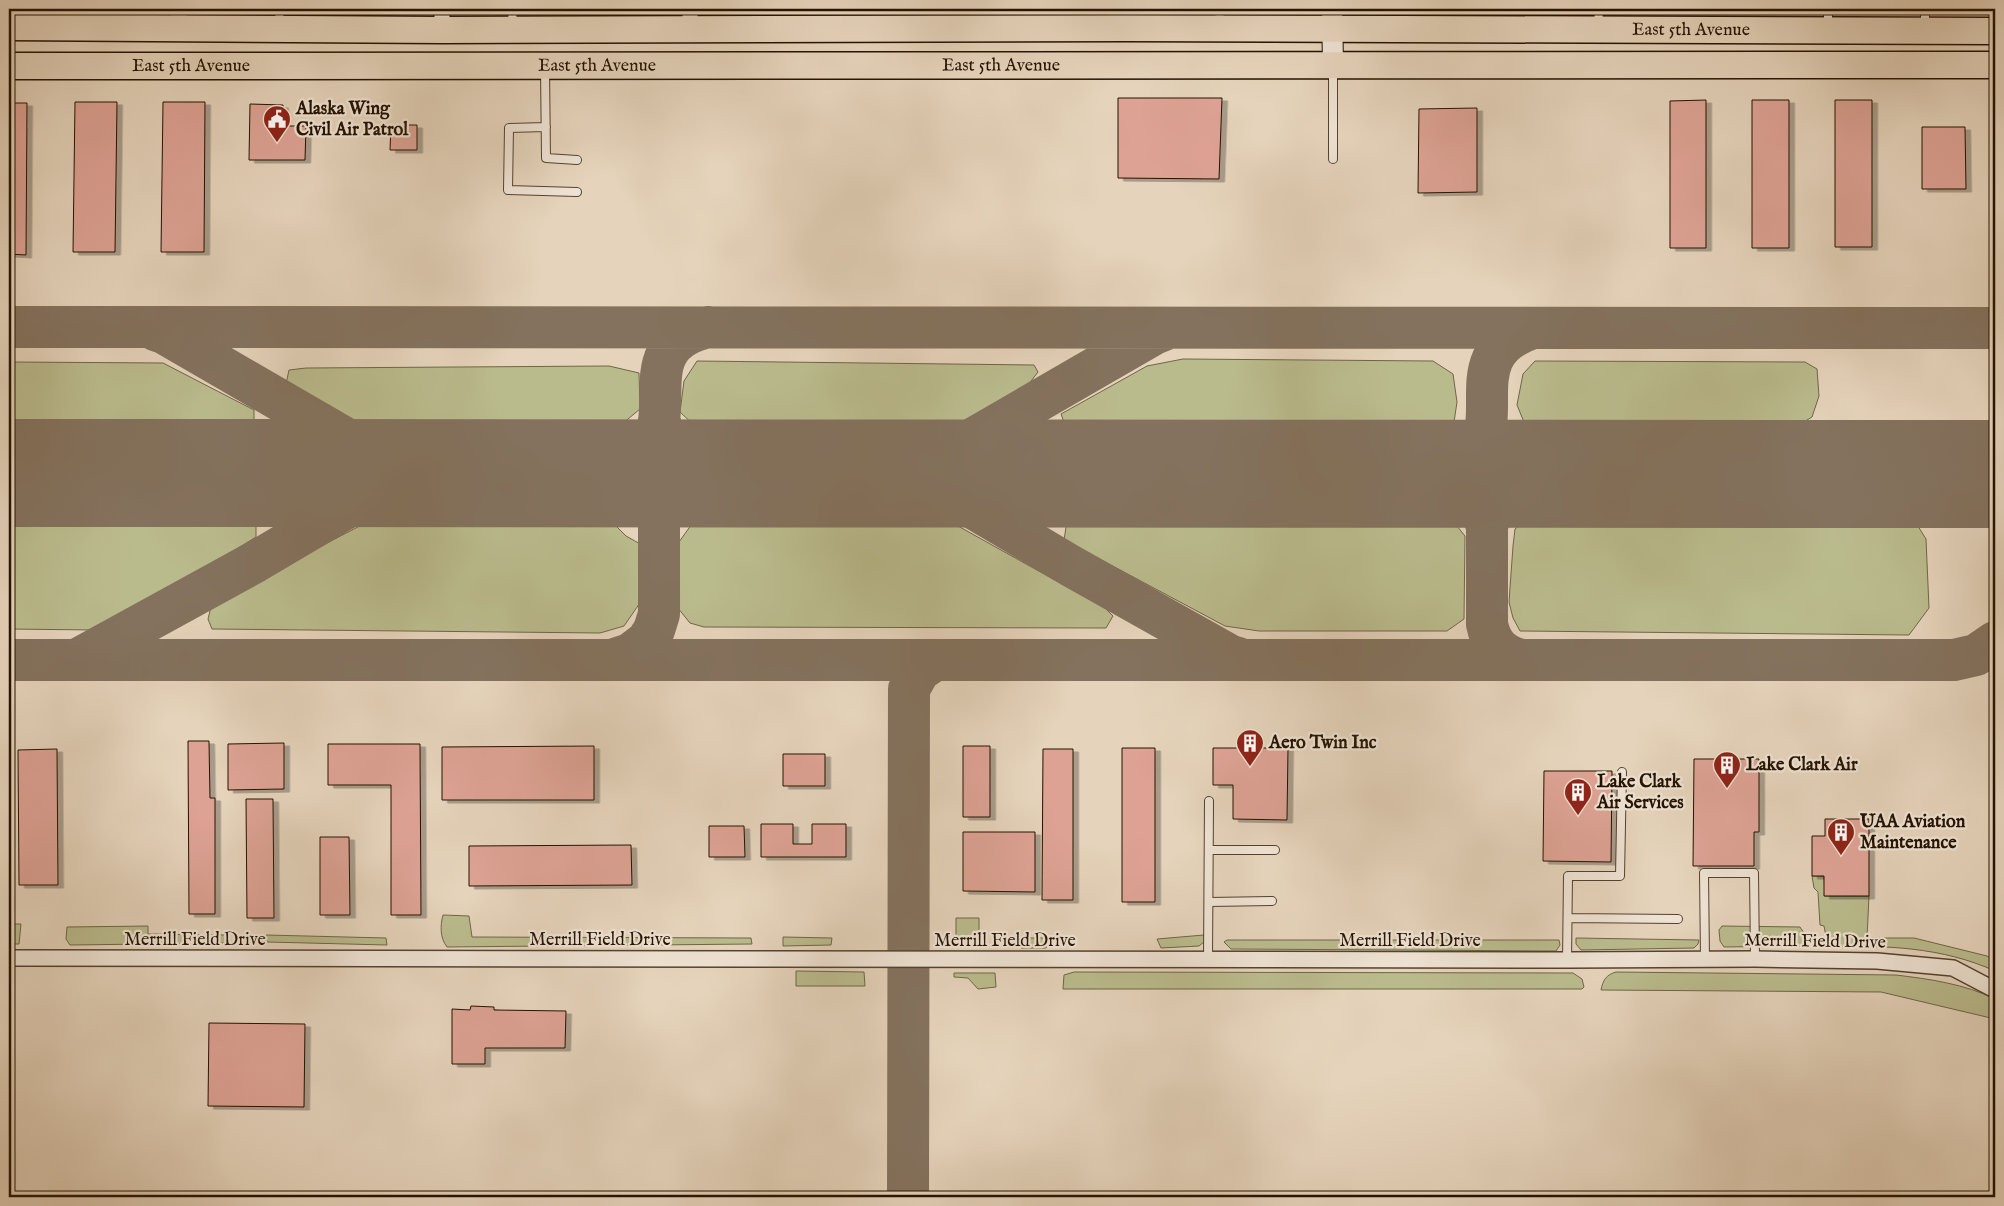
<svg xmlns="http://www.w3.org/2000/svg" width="2004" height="1206" viewBox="0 0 2004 1206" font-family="'IM FELL English',serif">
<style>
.green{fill:#babb8d;stroke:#6f6646}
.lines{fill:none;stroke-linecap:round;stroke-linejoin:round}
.taxiway{stroke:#84725e;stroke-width:42}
.runway{stroke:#84725e;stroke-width:108}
.building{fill:#dda294;stroke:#241200;filter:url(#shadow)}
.lane-casing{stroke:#54422f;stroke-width:10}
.street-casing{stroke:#54422f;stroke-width:18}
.secondary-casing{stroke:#241200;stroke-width:22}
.highway-casing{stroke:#241200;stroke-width:29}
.lane{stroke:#eee2d3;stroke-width:8}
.street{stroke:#eee2d3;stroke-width:15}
.secondary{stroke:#eee2d3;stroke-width:20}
.highway{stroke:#e5d3bb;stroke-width:26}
.labels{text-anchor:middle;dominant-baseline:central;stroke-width:4.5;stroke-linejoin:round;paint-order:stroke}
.street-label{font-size:18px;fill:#241200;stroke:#eee2d3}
.poi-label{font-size:18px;font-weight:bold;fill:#241200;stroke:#eee2d3;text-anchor:start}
</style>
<defs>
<filter id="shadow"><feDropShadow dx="5.5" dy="3" stdDeviation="0" flood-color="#0004"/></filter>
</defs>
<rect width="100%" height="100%" fill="#e5d3bb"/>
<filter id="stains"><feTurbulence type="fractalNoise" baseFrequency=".004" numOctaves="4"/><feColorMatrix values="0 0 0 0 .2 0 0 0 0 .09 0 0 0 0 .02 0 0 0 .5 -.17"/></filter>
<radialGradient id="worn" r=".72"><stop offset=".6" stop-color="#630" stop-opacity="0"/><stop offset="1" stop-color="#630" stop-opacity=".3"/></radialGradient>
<path class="green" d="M 1183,359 L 1433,361 L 1453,374 L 1457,402 L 1454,422 L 1440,430 L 1065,425 L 1061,414 L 1147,366 Z
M 697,361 L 1034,365 L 1038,372 L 1028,385 L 956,425 L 940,430 L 698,429 L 680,412 L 684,381 Z
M 1535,361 L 1805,362 L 1817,369 L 1819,396 L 1812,417 L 1794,428 L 1544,432 L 1526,427 L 1517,405 L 1523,374 Z
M 9,362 L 163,363 L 254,410 L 254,427 L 9,426 Z
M 609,366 L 639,373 L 640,409 L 616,429 L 367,427 L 286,384 L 289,370 L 306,368 Z
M 1533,514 L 1911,519 L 1916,523 L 1926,539 L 1929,608 L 1909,635 L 1520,631 L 1513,618 L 1509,602 L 1513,546 L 1515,529 Z
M 375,518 L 613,523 L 626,536 L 642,545 L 642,600 L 624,626 L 600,633 L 212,629 L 208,619 L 212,603 Z
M 9,520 L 247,522 L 256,526 L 256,537 L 124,619 L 95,630 L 9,629 Z
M 1452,520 L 1465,536 L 1464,619 L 1447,631 L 1259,631 L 1225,626 L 1064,540 L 1067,521 Z
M 694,521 L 949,521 L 1105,608 L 1113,616 L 1106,628 L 704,627 L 690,623 L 677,607 L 679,542 Z
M 1812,876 L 1824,876 L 1825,896 L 1869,896 L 1867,938 L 1914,938 L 1987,956 L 1995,961 L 1995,971 C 1942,947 1885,945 1828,947 L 1824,926 L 1820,925 L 1818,892 L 1814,888 Z
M 443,915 L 469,916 L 472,937 L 751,938 L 752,944 L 447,947 C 440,938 440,926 443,915 Z
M 956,918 L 979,918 L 979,937 L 956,938 Z
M 9,924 L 21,924 L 19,944 L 9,944 Z
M 148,926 L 148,934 L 227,935 L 228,943 L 70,945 L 66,939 L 67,927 Z
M 1722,926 L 1800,927 L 1804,933 L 1805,946 L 1724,947 L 1720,941 L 1719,930 Z
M 266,935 L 386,938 L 387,945 L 267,942 Z
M 1204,935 L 1205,941 L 1199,946 L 1161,948 L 1157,939 Z
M 783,937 L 832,938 L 831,945 L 783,946 Z
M 1018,938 L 1045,938 L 1048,943 L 1046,948 L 1021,948 Z
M 1576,938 L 1699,940 L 1698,944 L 1694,948 L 1581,950 L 1576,944 Z
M 1227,940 L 1559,940 L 1560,945 L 1556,951 L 1231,949 L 1224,942 Z
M 796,971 L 864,972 L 865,986 L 796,986 Z
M 1074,972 L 1573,973 L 1582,979 L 1584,987 L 1582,989 L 1063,989 L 1064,975 Z
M 1616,972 L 1896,975 C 1929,979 1965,984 1995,999 L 1995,1019 L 1881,992 L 1601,990 C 1603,980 1606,975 1616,972 Z
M 954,973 L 995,973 L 996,987 L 978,989 L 968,978 L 954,977 Z"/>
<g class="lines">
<path class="taxiway" d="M 9,327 L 1995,328
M 155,330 L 164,333 L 381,459 L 405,467 L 435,473
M 659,420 C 670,456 685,466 721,473
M 606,473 L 630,482 L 638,487 L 652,503 L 659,523 L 659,614 L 654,630 L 647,641 L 638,648 L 630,654 L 612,660
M 606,473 C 619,469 633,465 643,455 C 684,416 627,346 708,327
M 886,473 L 929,484 L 941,489 L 1071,566 L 1231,656 L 1238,658
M 887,473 L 938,459 L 1154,334 L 1164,330
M 1425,473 L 1454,481 L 1462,485 L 1469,491 L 1481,508 L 1487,527 L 1487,624 C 1491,645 1502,655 1522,660
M 1425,473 C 1438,470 1454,467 1465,460 C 1516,428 1450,355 1533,328
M 1959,474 L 1995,455
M 1487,527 C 1494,494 1510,483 1541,474
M 80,658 L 255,562 L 377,490 L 404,480 L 435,473
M 9,660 L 1954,660 L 1976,655 L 1995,642
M 908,1197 L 909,689 L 919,671 L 935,660"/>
<path class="runway" d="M 9,473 L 1995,474"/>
</g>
<path class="building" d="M 1118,98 L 1222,98 L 1219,179 L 1118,178 Z
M 1706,100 L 1706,248 L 1670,248 L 1670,101 Z
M 1752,100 L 1789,100 L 1789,248 L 1752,248 Z
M 1835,100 L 1872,100 L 1872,247 L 1835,247 Z
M 75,102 L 117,102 L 115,252 L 73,252 Z
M 163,102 L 205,102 L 204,252 L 161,252 Z
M 9,103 L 27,103 L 26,255 L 9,254 Z
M 250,104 L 283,105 L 283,126 L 306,126 L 305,160 L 249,160 Z
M 1477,108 L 1477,192 L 1418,193 L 1419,109 Z
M 391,125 L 417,125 L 417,150 L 390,150 Z
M 1922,127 L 1965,127 L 1966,189 L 1922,189 Z
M 188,741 L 209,741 L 210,798 L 215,798 L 215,914 L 189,914 Z
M 284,743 L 284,789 L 228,790 L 228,744 Z
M 328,744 L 420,744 L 421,915 L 391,915 L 391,785 L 328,785 Z
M 594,746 L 594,800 L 442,800 L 442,747 Z
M 963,746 L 990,746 L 990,817 L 963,817 Z
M 1122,748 L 1155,748 L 1155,902 L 1122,902 Z
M 1213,748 L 1288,748 L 1287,820 L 1233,819 L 1233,785 L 1213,785 Z
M 57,749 L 58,885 L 19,885 L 18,750 Z
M 1043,749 L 1073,749 L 1073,900 L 1042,900 Z
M 783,754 L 825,754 L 825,786 L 783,786 Z
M 1694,759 L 1759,759 L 1759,832 L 1754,832 L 1754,866 L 1693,866 Z
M 1544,771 L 1612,771 L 1611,862 L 1543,861 Z
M 246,799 L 273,799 L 274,918 L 247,918 Z
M 1825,819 L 1869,819 L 1869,896 L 1824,896 L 1824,876 L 1812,876 L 1812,836 L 1825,836 Z
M 761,824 L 793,824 L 793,844 L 812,844 L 812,824 L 846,824 L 846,857 L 761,857 Z
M 709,826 L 744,826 L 745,857 L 709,857 Z
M 963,832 L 1035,832 L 1035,892 L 963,891 Z
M 320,837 L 349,837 L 350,915 L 320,915 Z
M 631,845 L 632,885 L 469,886 L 469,846 Z
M 471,1006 L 494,1007 L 494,1010 L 566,1011 L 565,1048 L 485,1048 L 485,1064 L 452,1064 L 452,1009 L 470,1010 Z
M 209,1023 L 305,1024 L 304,1107 L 208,1106 Z"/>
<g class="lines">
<g class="lane-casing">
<path id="lane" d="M 67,9 L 67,24
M 279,9 L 280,24
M 512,9 L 513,27
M 1219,9 L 1220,24
M 1828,9 L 1828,26
M 1925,9 L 1925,27
M 1598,25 L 1599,9
M 1333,68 L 1333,159
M 545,69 L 546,158 L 577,160
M 546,127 L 509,128 L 508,190 L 577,192
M 1209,850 L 1275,850
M 1209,902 L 1272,901
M 1568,918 L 1678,919
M 1705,959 L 1704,873 L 1754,873 L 1755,959
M 1208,960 L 1209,801
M 1567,960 L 1568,876 L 1620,876 L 1622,772"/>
</g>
<g class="street-casing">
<path id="street" d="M 690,9 L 690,28
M 1126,9 L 1126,28
M 178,27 L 179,9
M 442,30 L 442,9
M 9,958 L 1567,960 L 1755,959 L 1877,961 L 1953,968 L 1995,990"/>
</g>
<g class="secondary-casing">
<path id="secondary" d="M 1332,9 L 1333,64"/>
</g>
<g class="highway-casing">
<g id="highway">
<path id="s1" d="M 9,27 L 442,30 L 1126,28 L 1995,31"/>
<path id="s2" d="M 9,66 L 1995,65"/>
</g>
</g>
<use href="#lane" class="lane"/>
<use href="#street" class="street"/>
<use href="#secondary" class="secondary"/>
<use href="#highway" class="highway"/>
</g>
<defs>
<g id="civic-pin" transform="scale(1.4375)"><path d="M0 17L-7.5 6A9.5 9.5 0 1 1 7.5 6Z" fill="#8f2418" stroke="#eee2d3"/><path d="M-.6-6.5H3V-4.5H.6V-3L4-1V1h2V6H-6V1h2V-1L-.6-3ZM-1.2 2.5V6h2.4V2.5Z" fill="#fff"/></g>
<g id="building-pin" transform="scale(1.4375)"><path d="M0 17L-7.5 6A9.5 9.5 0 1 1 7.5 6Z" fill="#8f2418" stroke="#eee2d3"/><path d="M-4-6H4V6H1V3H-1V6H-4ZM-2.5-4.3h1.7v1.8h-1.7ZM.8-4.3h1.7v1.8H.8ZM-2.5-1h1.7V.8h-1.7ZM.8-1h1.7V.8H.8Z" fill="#fff"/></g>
</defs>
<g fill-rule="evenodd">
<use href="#civic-pin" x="277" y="119"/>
<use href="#building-pin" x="1250" y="743"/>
<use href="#building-pin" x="1727" y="765"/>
<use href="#building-pin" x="1578" y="792"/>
<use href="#building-pin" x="1841" y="832"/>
</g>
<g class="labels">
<g class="street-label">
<text stroke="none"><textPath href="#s1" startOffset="1682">East 5th Avenue</textPath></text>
<text stroke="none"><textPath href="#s2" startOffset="992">East 5th Avenue</textPath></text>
<text stroke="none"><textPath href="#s2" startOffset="588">East 5th Avenue</textPath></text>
<text stroke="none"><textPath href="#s2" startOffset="182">East 5th Avenue</textPath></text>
<text x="195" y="940">Merrill Field Drive</text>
<text x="600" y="940">Merrill Field Drive</text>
<text x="1005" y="941">Merrill Field Drive</text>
<text x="1410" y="941">Merrill Field Drive</text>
<text transform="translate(1815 942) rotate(1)">Merrill Field Drive</text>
</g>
<g class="poi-label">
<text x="296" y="109">Alaska Wing<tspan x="296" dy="21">Civil Air Patrol</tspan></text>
<text x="1269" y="743">Aero Twin Inc</text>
<text x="1746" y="765">Lake Clark Air</text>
<text x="1597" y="782">Lake Clark<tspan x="1597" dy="21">Air Services</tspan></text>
<text x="1860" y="822">UAA Aviation<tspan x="1860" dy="21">Maintenance</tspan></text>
</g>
</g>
<rect width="2004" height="1206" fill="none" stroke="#e5d3bb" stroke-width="30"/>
<rect x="10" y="10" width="1984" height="1186" fill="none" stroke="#241200" stroke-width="2.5"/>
<rect x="15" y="15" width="1974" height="1176" fill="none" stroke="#241200"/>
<rect width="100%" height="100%" filter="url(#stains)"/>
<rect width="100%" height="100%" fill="url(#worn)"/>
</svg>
